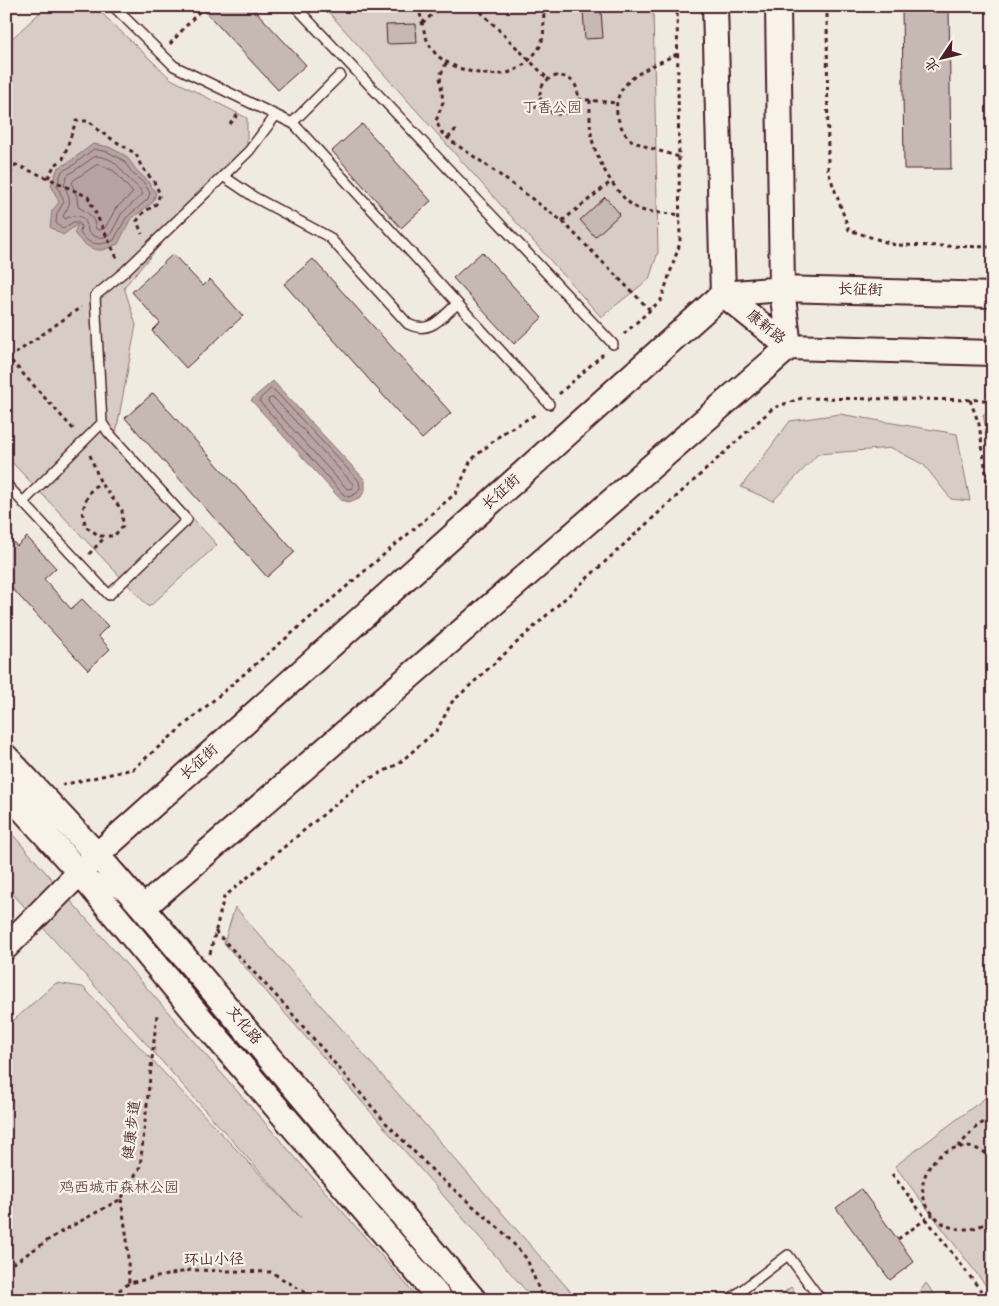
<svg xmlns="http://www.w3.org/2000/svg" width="999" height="1306" viewBox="0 0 999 1306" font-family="'Gochi Hand','LXGW WenKai TC',sans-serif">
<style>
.green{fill:#d8cdc6;stroke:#917678}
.water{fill:#b7a4a2;stroke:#8b6f72}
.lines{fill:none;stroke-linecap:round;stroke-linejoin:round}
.shore{stroke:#76545b;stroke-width:1}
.building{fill:#c6b8b3;stroke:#4a1f2b}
.service-casing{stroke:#4a1f2b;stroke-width:12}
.secondary-casing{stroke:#4a1f2b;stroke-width:28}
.path{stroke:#4a1f2b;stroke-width:3;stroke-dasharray:4 4;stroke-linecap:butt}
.service{stroke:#f7f3e8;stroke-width:9}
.secondary{stroke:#f7f3e8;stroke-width:24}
.labels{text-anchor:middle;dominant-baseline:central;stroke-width:4.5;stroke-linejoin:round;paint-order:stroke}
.park-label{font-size:15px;fill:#6e4a52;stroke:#f7f3e8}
.street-label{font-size:15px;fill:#4a1f2b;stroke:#f7f3e8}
</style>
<rect width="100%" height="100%" fill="#f0ebe0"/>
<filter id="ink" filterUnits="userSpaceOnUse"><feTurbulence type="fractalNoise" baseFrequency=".02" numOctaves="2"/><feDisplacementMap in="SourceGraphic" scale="10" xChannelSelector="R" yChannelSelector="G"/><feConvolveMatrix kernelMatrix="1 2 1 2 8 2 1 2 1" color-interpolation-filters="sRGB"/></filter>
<g filter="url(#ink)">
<path class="green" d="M 47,6 L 94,6 L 171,79 L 247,118 L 247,145 L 124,287 L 136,325 L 116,433 L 217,545 L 149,607 L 6,456 L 6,44 Z
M 323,6 L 653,6 L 658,252 L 649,279 L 601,317 Z
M 840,414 L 957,434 L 970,501 L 951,499 L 924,465 L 892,448 L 818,454 L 773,501 L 741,487 L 790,421 Z
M 983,414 L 993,414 L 993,467 Z
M 6,827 L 420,1300 L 6,1300 L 6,1027 L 56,983 L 83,987 L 301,1218 L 6,886 Z
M 235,907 L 578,1300 L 534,1300 L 224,943 Z
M 993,1092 L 993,1295 L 895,1166 Z
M 926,1283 L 938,1300 L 892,1300 L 900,1293 L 915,1299 Z
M 791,1287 L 800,1300 L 774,1300 Z"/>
<path class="water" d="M 93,144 L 109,147 L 126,156 L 137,171 L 147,180 L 156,193 L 153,202 L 130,220 L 118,244 C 113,246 107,249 102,250 C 90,251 80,241 74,233 L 78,224 L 63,235 L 50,227 L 52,211 L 59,202 L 51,185 L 58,168 L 69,162 Z
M 273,381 L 365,480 L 365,490 L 361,497 L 349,502 L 341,500 L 251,400 Z"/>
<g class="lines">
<path class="shore" d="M 94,149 L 108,152 L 123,160 L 133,174 L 144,183 L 150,193 L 148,199 L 126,218 L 114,240 C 101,246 89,246 80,233 L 81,226 L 78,222 L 73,222 L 63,229 L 56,223 L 57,213 L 64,202 L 57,185 L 62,171 L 72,166 Z
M 96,156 C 117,159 116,165 129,179 C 134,184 139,187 143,194 L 122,213 L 110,235 C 101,239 96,238 88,232 C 87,218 80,211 65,219 L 63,216 C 72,201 71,201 64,185 L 67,176 Z
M 98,164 L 114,171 L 133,193 L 116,208 L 105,228 L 100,230 L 96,229 C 94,217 88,212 78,207 L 77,197 L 72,184 L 73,181 Z
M 271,389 L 274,390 L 359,481 L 360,488 L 357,493 L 349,497 L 344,495 L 260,402 L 260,399 Z
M 271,398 L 274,398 L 353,484 L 353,488 L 347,489 L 269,403 L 268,400 Z"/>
</g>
<path class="building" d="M 200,6 L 251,6 L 306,65 L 278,90 Z
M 902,6 L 949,6 L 951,169 L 904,169 Z
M 583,11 L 601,11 L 603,38 L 585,39 Z
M 416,24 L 417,43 L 387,44 L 386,25 Z
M 362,124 L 431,201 L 401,228 L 332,151 Z
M 605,197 L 620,214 L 595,237 L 580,220 Z
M 482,252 L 542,318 L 514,344 L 453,278 Z
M 173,254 L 203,286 L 210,279 L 243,316 L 186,368 L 152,331 L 160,323 L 132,292 Z
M 313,259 L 451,413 L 422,439 L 284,284 Z
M 153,393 L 295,552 L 267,577 L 125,418 Z
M 6,534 L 17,546 L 27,537 L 56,568 L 44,579 L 71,609 L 82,599 L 108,626 L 98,636 L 110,649 L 88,670 L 6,582 Z
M 861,1189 L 914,1262 L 890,1280 L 836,1208 Z"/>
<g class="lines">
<g class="service-casing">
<path id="service" d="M 113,6 L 174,66 L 294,124 L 549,404
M 295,6 L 613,344
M 292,123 L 340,75
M 223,176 L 254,197 L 329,237 L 408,324 C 430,335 441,318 457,304
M 6,484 L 109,595 L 187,520 L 108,432 L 102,423 L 95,296 L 124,272 L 249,151 L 276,115
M 23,502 L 102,423
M 95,878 L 120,894
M 729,1300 L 788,1255 L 821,1300"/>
</g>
<g class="secondary-casing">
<path id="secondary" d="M 715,6 L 723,294 L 789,347
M 778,6 L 782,289 L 789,347
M 6,757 L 97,855 L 143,908 L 474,1300
M 6,791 L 79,872 L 196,1013 L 441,1300
M 143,908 L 789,347 L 993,353
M 6,947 L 97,855 L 723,294 L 782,289 L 993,295"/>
</g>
<path class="path" d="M 418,6 C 423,22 423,39 435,53 C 450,70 492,80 513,71 C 524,66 533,57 539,48 C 546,36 543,20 544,6
M 475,6 L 548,79
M 827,6 L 828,171 L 849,230 L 895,245 L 993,247
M 422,23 L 443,6
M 170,44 L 204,6
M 677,54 C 651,67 608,81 618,118 C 620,125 625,136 631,140 C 641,146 667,153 679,157
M 446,63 L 440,76 L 443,102 L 436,121 L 442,133 L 454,143 L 485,164 L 562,221 L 650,310
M540 95a19 19 0 1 1 38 0a19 19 0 1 1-38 0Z
M 578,99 L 616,103
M 590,100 C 590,115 589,131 594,146 C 600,166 621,203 641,210 C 653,213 667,213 680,215
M 528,113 L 541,103
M 230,124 L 240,112
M 448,138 L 458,127
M 6,165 L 16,165 L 48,178 L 88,197 L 117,258
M 48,178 L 54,166 L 63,159 L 76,121 L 89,121 L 99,131 L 136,154 L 141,166 L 154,182 L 160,194 L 156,204 L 143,213 L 137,221 L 142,234
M 6,181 L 16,165
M 562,221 L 612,181
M 624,334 L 661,300 L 680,243 L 677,6
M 6,355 L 75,431
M 9,358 L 81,307
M 559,394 L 603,354
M 970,400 L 979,424 L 988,487 L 993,494
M 90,455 L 101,484 L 122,510 L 123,526 L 114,536 L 100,536 L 86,527 L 82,512 L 88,495 L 93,487 L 101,484
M 89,554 L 105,537
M 62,785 L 133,769 L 456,493 L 471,460 L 503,433 L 538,413
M 215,931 L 282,1002 L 386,1123 L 437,1175 L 502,1231 L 527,1259 L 543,1300
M 210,954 L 224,897 L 361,783 L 398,764 L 437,730 L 452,702 L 773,408 L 802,398 L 993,400
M 958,1147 L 977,1126 L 993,1117
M 993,1158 C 950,1123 902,1179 932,1213 C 938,1220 944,1226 954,1228 C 968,1231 981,1228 993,1218
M 892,1174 L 988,1300
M 121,1199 L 127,1239 L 129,1283
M 898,1239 L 933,1214
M 6,1268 L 59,1233 L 121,1199 L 140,1167 L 157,1014
M 106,1300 L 129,1283 L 191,1270 L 271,1272 L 311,1296 L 321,1300"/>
<use href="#service" class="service"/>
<use href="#secondary" class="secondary"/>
</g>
</g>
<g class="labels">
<g class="park-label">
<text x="552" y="109">丁香公园</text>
<text x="119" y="1189">鸡西城市森林公园</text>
</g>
<g class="street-label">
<text transform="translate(860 291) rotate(2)">长征街</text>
<text transform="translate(765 328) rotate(39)">康新路</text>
<text transform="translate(502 493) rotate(-42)">长征街</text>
<text transform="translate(200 763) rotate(-42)">长征街</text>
<text transform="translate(243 1026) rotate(50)">文化路</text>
<text transform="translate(133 1130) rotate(-83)">健康步道</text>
<text transform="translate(214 1261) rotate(-1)">环山小径</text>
</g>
</g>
<rect width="999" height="1306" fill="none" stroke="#f7f3e8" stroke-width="25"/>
<rect x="12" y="12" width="974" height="1281" fill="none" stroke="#4a1f2b" stroke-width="2" filter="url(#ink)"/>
<g transform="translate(942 58) rotate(235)" stroke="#f7f3e8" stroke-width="4" paint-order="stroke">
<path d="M0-4L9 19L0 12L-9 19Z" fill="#4a1f2b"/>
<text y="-8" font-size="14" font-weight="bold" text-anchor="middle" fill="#4a1f2b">北</text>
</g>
</svg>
